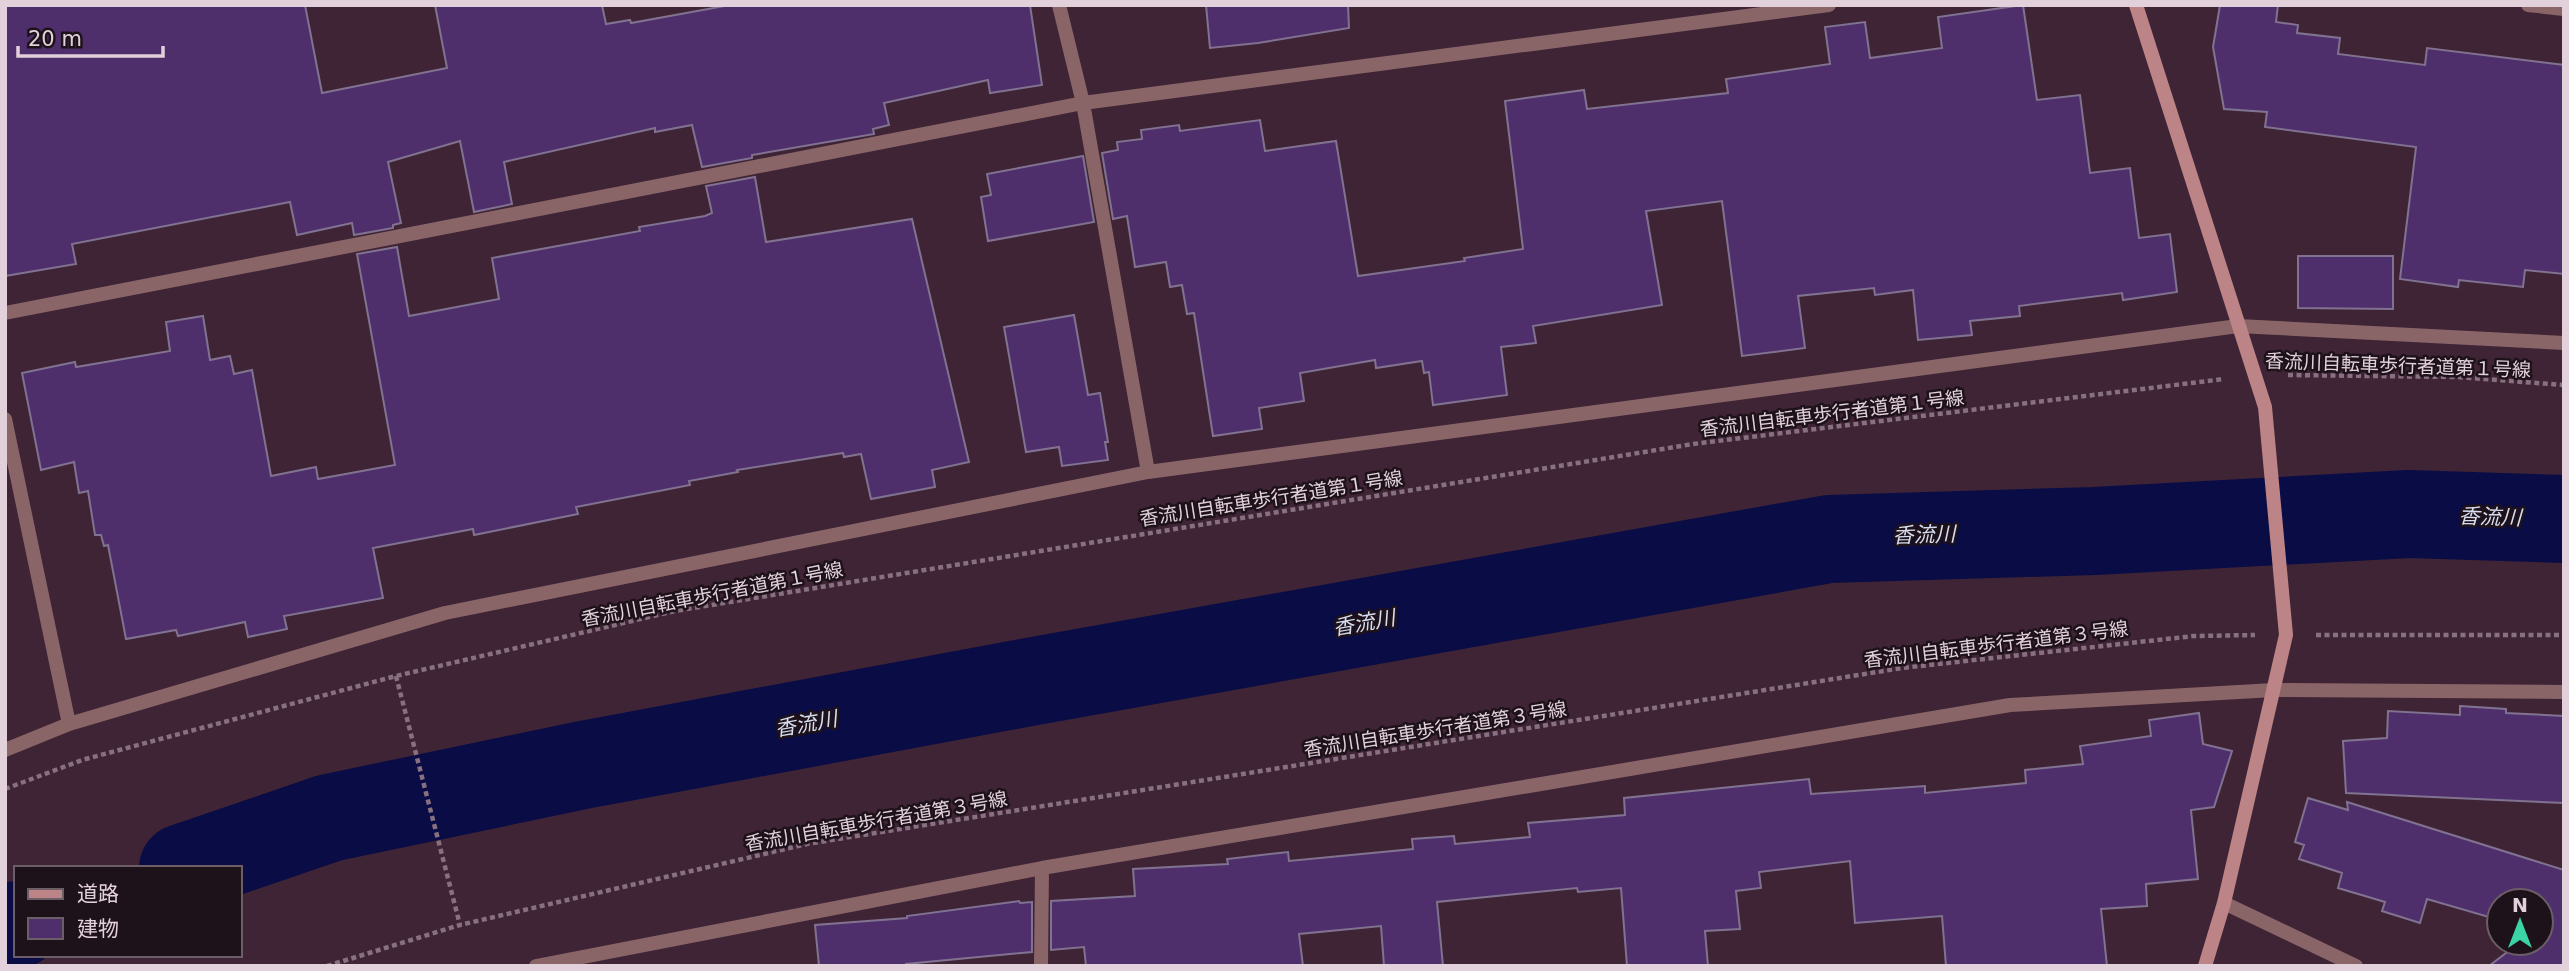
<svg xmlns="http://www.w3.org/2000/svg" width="2569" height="971" viewBox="0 0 2569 971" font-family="'DejaVu Sans','Noto Sans JP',sans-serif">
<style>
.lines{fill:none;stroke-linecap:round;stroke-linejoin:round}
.river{stroke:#0a0c46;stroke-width:88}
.building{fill:#4e2f6b;stroke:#807290;stroke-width:2}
.path{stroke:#87707f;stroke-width:4.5;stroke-dasharray:5 3.5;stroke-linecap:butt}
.street{stroke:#8a6568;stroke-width:14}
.secondary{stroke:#bd8487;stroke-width:14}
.labels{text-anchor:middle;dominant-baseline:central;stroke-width:5;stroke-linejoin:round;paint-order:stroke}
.street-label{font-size:19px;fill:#e2d0db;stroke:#1e121a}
.water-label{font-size:21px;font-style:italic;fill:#d6ddf0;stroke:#1e121a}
</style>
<rect width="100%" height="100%" fill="#3f2436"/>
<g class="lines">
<path class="river" d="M 183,868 L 329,818 L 583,765 L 1029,682 L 1829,539 L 2095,531 L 2409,514 L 2564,519
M 5,929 L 16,925"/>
</g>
<path class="building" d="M 5,5 L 305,5 L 322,93 L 447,68 L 435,5 L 602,5 L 606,24 L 630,20 L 631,23 L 730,5 L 1030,5 L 1042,85 L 990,93 L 988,80 L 884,103 L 889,125 L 873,129 L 874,134 L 752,155 L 752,158 L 702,167 L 692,125 L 655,132 L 655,128 L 504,162 L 512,204 L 474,212 L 460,141 L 388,162 L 401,223 L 393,225 L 393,228 L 354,235 L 352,223 L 297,235 L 290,202 L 72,244 L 76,264 L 5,276 Z
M 1206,5 L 1348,5 L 1349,28 L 1258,43 L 1210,48 Z
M 2023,5 L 2037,100 L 2080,95 L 2090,173 L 2130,168 L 2139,238 L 2170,234 L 2177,292 L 2123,300 L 2122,293 L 2019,306 L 2020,316 L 1970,321 L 1972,335 L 1918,340 L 1913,290 L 1875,295 L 1874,288 L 1798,296 L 1805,348 L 1742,356 L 1722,201 L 1646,211 L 1662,305 L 1533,326 L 1536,343 L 1501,347 L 1507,395 L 1433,405 L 1429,372 L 1424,373 L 1422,361 L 1376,368 L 1375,360 L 1300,373 L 1304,401 L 1259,408 L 1262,429 L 1213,436 L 1194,313 L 1187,314 L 1182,285 L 1170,287 L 1166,262 L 1135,267 L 1127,216 L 1113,219 L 1102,153 L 1118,150 L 1117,142 L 1142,139 L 1141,130 L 1179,125 L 1180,131 L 1260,120 L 1265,151 L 1336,141 L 1358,276 L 1465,261 L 1464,258 L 1523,249 L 1505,101 L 1584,90 L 1587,109 L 1728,93 L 1726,79 L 1830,64 L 1825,27 L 1865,22 L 1870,58 L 1942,48 L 1938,17 Z
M 2220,5 L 2278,5 L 2276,22 L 2298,25 L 2297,33 L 2340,38 L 2338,54 L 2425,65 L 2427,48 L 2564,65 L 2564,274 L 2525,270 L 2523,287 L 2459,280 L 2458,287 L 2400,279 L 2416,147 L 2265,127 L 2267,112 L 2224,109 L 2213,47 Z
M 1083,156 L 1094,222 L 988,241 L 981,197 L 991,195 L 987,174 Z
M 755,177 L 766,242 L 912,219 L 969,462 L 932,470 L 935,487 L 871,499 L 861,454 L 844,457 L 843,453 L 737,470 L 738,472 L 689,481 L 690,485 L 576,507 L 578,514 L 474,535 L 473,529 L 373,548 L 383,598 L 284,616 L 287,629 L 248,637 L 245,622 L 178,636 L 176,630 L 126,639 L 108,545 L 104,546 L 101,535 L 95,535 L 88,491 L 79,493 L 74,462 L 41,470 L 22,373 L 75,362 L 76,367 L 170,351 L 166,322 L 203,316 L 210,360 L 230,356 L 234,374 L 252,370 L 271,476 L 316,467 L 318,479 L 395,465 L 357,254 L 397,247 L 409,316 L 499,299 L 492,258 L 640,231 L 639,227 L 705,216 L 712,213 L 706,186 Z
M 2298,256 L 2393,256 L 2393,309 L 2298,308 Z
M 1074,315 L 1088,395 L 1100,393 L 1108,442 L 1105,442 L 1108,460 L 1062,466 L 1059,447 L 1026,452 L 1004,327 Z
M 2460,706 L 2506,709 L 2506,713 L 2564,716 L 2564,803 L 2346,793 L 2343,741 L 2387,738 L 2388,711 L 2460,715 Z
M 2199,713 L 2203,744 L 2232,751 L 2214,807 L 2191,810 L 2198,879 L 2146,884 L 2147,906 L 2101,909 L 2107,966 L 1946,966 L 1942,916 L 1855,923 L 1850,861 L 1759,872 L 1761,888 L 1736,891 L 1740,929 L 1705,931 L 1708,966 L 1627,966 L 1621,888 L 1578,892 L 1577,888 L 1437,902 L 1443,966 L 1384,966 L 1381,926 L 1299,934 L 1303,966 L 1086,966 L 1084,947 L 1051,950 L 1051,901 L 1135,896 L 1133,869 L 1228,864 L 1227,859 L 1288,852 L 1289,861 L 1413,849 L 1412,839 L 1454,836 L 1455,844 L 1530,837 L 1528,823 L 1625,815 L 1624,798 L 1809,779 L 1811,794 L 1925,786 L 1925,793 L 2026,783 L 2025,770 L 2083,764 L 2080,746 L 2151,736 L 2149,720 Z
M 2308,798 L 2348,810 L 2347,802 L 2564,870 L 2564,966 L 2489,966 L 2519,943 L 2541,943 L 2541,901 L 2499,901 L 2499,920 L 2427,899 L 2420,923 L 2382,911 L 2385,902 L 2338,888 L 2342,873 L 2299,859 L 2304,845 L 2295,842 Z
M 1019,901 L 1020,903 L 1032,902 L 1032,952 L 906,964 L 906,966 L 819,966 L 815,925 L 907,918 L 907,916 Z"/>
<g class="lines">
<path class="path" d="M 2288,375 L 2457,377 L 2564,385
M 2316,635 L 2564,635
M 396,676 L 460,925
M 5,789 L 82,760 L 396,676 L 675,611 L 1693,444 L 2224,379
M 327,966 L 460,925 L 807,844 L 1902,668 L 2194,636 L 2255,635"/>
<path class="street" d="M 1059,5 L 1083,103 L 1148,472
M 2528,5 L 2564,9
M 5,313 L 1083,103 L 1829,5
M 5,419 L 69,724
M 5,750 L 69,724 L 445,613 L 1148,472 L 2238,326 L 2564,343
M 2224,903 L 2356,966
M 536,966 L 1042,868 L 2010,705 L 2274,690 L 2564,692
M 1041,966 L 1042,868"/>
<path class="secondary" d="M 2136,5 L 2265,407 L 2286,635 L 2224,903 L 2205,966"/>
</g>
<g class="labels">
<g class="street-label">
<text transform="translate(2398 365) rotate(2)">香流川自転車歩行者道第１号線</text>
<text transform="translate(1832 413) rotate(-7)">香流川自転車歩行者道第１号線</text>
<text transform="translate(1271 498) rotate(-9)">香流川自転車歩行者道第１号線</text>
<text transform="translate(712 594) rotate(-11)">香流川自転車歩行者道第１号線</text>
<text transform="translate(1996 644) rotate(-7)">香流川自転車歩行者道第３号線</text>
<text transform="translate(1435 729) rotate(-9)">香流川自転車歩行者道第３号線</text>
<text transform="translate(876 821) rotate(-10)">香流川自転車歩行者道第３号線</text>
</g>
<g class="water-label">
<text transform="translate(2490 517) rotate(2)">香流川</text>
<text transform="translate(1924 535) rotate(-2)">香流川</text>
<text transform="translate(1364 623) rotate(-10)">香流川</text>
<text transform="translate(806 724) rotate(-10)">香流川</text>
</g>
</g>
<rect width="2569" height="971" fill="none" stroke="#e2d0db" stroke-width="14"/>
<rect x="14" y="866" width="228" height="91" fill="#1e121a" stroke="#6c5e67" stroke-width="2"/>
<rect x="28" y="889" width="35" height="10" fill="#bd8487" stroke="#6c5e67" stroke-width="2"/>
<text x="77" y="901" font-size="21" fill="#e2d0db">道路</text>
<rect x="28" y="918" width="35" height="21" fill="#4e2f6b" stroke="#6c5e67" stroke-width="2"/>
<text x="77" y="936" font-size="21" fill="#e2d0db">建物</text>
<g transform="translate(2520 922)"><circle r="33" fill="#1e121a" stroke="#6c5e67" stroke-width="2"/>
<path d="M0-5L12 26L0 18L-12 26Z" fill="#3ad4a5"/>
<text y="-10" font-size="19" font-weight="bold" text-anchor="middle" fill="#e2d0db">N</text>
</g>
<path d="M18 46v10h145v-10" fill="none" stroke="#e2d0db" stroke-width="3.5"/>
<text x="28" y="46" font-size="21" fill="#e2d0db" stroke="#1e121a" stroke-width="5" paint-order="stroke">20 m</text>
</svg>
